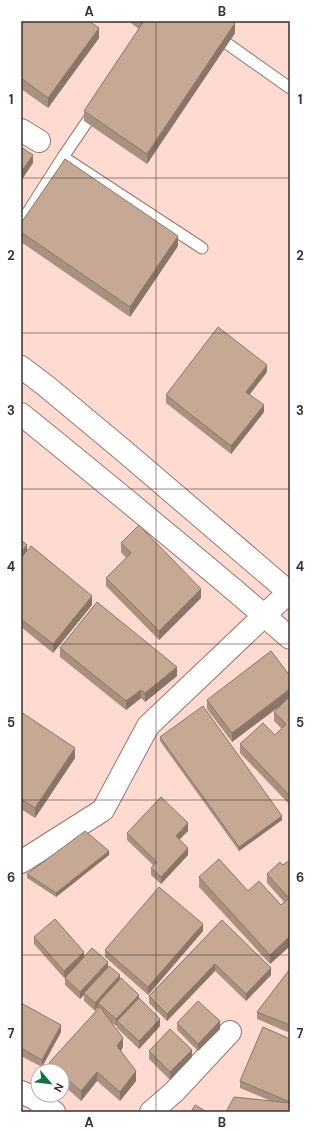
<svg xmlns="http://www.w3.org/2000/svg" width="311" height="1133" viewBox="0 0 311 1133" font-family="'DM Sans',sans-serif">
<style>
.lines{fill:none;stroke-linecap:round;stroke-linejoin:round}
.lane-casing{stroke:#97776f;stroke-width:13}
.street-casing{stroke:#97776f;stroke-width:24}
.secondary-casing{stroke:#97776f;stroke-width:24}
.lane{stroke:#fff;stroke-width:11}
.street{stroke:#fff;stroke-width:22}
.secondary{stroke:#fff;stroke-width:22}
.wall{fill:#a99180}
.shaded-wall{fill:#8a7668}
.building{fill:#c5a995;stroke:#8a7668}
.grid{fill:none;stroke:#3d2f2c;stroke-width:1;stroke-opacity:0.55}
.neatline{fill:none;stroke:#3d2f2c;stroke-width:1.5}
.grid-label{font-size:13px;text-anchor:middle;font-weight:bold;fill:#3d2f2c}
</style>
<rect width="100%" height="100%" fill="#fedad1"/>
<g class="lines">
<g class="lane-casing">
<path id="lane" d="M 195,21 L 290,88
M 63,157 L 202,248
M 21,223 L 63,157 L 95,110"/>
</g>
<g class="street-casing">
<path id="street" d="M 21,130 L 39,141
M 21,862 L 103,810 L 148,726 L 289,592
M 21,1092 L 34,1098 L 54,1112
M 151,1112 L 174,1092 L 230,1032"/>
</g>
<g class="secondary-casing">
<path id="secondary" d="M 21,367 L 46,386 L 124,451 L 290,593
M 21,414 C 112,488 202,561 290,638"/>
</g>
<use href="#lane" class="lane"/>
<use href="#street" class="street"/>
<use href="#secondary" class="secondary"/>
</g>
<path class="wall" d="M 128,21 L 232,21 L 235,33 L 147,164 L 84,121 L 84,111 L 139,29 Z
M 21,26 L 99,38 L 48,108 L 21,89 Z
M 21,223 L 178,246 L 130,317 L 21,242 Z
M 267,372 L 250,394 L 264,412 L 231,454 L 166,403 L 166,395 Z
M 21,540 L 27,550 L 92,605 L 53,653 L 21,627 Z
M 121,543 L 201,598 L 159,640 L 106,586 L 106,578 L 126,558 L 121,552 Z
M 60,648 L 177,676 L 145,702 L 141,698 L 126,710 L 60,657 Z
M 290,676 L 290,805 L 240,753 L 240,744 L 275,735 L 282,729 L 274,721 L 274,712 L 283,704 L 232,742 L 207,709 L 207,700 Z
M 21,712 L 75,758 L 35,818 L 21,809 Z
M 160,737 L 282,820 L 239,851 L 160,741 Z
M 188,831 L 179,839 L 188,855 L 161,884 L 151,875 L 151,868 L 153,865 L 127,840 L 127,833 Z
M 109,855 L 56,897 L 27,878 L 27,874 Z
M 290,860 L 290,946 L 270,964 L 199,887 L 199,877 L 248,891 L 281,905 L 284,902 L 267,883 L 267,874 L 283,865 Z
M 222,920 L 271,975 L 246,1001 L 215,971 L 167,1021 L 149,1003 L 149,996 Z
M 203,931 L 148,995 L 105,957 L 105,950 Z
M 34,937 L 84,956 L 108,968 L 139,999 L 160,1026 L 139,1049 L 117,1028 L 117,1025 L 116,1026 L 111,1022 L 123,1047 L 121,1051 L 136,1081 L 120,1101 L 97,1081 L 81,1101 L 62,1084 L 62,1071 L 49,1071 L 49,1063 L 98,1009 L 98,1007 L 95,1011 L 84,1001 L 84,995 L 80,999 L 65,985 L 65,978 L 69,973 L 64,978 L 34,944 Z
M 290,969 L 290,1033 L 257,1019 L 257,1012 Z
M 21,1003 L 61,1032 L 42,1067 L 21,1056 Z
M 177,1023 L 220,1029 L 198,1051 L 177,1030 Z
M 290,1039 L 290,1112 L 271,1101 L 240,1088 L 240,1081 Z
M 149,1051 L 192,1057 L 170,1080 L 149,1059 Z"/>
<path class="shaded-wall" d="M 141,21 L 147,21 L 141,30 Z
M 235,23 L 235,33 L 147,164 L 147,154 Z
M 99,28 L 99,38 L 48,108 L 48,98 Z
M 33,155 L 33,163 L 21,181 L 21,172 Z
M 178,236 L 178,246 L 130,317 L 130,307 Z
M 267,365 L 267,372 L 246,399 L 246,392 Z
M 264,405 L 264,412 L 231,454 L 231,446 Z
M 27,545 L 27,552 L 21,559 L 21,552 Z
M 201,589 L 201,598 L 159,640 L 159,631 Z
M 92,596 L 92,605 L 53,653 L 53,644 Z
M 177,667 L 177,676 L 145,702 L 145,693 Z
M 290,689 L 290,698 L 232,742 L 232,733 Z
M 141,690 L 141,698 L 126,710 L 126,701 Z
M 75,748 L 75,758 L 35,818 L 35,808 Z
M 282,816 L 282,820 L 239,851 L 239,847 Z
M 188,823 L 188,831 L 176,843 L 176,836 Z
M 188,848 L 188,855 L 161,884 L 161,877 Z
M 109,851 L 109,855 L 56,897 L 56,893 Z
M 203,924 L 203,931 L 148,995 L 148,987 Z
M 290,936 L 290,946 L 270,964 L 270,955 Z
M 84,952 L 84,960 L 64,978 L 64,971 Z
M 108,962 L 108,969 L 84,993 L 84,995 L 80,999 L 80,992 Z
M 215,964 L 215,971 L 167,1021 L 167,1014 Z
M 271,968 L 271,975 L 246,1001 L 246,994 Z
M 120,975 L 120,983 L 98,1003 L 98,1007 L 95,1011 L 95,1003 Z
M 139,995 L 139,1002 L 117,1021 L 117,1025 L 116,1026 L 116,1019 Z
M 160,1019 L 160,1026 L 139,1049 L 139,1041 Z
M 220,1021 L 220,1029 L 198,1051 L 198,1044 Z
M 61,1025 L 61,1032 L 42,1067 L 42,1060 Z
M 123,1038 L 123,1047 L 117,1056 L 117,1046 Z
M 192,1050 L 192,1057 L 170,1080 L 170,1072 Z
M 136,1071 L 136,1081 L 120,1101 L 120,1092 Z
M 97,1072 L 97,1081 L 81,1101 L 81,1091 Z"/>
<path class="building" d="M 25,21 L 89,21 L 99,28 L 48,98 L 21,78 L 21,26 Z
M 144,21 L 232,21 L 235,23 L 147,154 L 84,111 Z
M 21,147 L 33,155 L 21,172 Z
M 65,159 L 178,236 L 130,307 L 21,232 L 21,223 Z
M 218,327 L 267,365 L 246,392 L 264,405 L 231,446 L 166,395 Z
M 139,525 L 201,589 L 159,631 L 106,578 L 131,553 L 121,543 Z
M 21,540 L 27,545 L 21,552 Z
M 31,546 L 92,596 L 53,644 L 21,619 L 21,558 Z
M 97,602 L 177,667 L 145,693 L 141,690 L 126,701 L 60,648 Z
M 271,651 L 290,676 L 290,689 L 232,733 L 207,700 Z
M 290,696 L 290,796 L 240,744 L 263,723 L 275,735 L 286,724 L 274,712 Z
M 203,706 L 282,816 L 239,847 L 160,737 Z
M 21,712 L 75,748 L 35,808 L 21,799 Z
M 161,797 L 188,823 L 176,836 L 188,848 L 161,877 L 151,868 L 157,862 L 127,833 Z
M 85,831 L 109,851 L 56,893 L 27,874 Z
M 219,859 L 248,891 L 259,881 L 281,905 L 289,898 L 267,874 L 280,862 L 283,865 L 290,860 L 290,936 L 270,955 L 199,877 Z
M 159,887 L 203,924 L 148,987 L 105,950 Z
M 55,919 L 84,952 L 64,971 L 34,937 Z
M 222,920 L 271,968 L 246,994 L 215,964 L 167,1014 L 149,996 Z
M 92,948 L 108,962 L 80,992 L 65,978 Z
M 109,966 L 120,975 L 95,1003 L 84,993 Z
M 290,969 L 290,1025 L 257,1012 Z
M 121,978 L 139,995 L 116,1019 L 98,1003 Z
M 139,998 L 160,1019 L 139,1041 L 117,1021 Z
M 198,1001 L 220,1021 L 198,1044 L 177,1023 Z
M 21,1003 L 61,1025 L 42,1060 L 21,1048 Z
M 100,1007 L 123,1038 L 117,1046 L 136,1071 L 120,1092 L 97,1072 L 81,1091 L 62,1075 L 62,1071 L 57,1071 L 49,1063 Z
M 263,1027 L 290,1039 L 290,1102 L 240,1081 Z
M 170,1029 L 192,1050 L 170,1072 L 149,1051 Z
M 234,1097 L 290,1103 L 290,1112 L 226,1112 Z
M 195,1105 L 207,1112 L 191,1112 Z"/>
<path class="grid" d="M 156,21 L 156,1112M 21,178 L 290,178M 21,333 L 290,333M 21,489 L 290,489M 21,644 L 290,644M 21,800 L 290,800M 21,955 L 290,955"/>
<rect width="311" height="1133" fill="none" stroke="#ffffff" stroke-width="44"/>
<g transform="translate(50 1083) rotate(118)"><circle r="19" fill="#ffffff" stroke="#b1acab"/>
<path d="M0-3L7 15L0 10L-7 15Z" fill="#157247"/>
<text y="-6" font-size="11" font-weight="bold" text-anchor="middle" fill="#3d2f2c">N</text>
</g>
<rect x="22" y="22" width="267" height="1089" class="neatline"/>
<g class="grid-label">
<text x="89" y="16">A</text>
<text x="222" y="16">B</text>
<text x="11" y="104">1</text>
<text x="300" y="104">1</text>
<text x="11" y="260">2</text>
<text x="300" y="260">2</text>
<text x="11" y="415">3</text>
<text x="300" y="415">3</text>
<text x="11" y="571">4</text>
<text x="300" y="571">4</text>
<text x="11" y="727">5</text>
<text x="300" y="727">5</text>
<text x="11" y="882">6</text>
<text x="300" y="882">6</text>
<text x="11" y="1038">7</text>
<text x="300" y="1038">7</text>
<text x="89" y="1127">A</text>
<text x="222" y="1127">B</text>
</g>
</svg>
